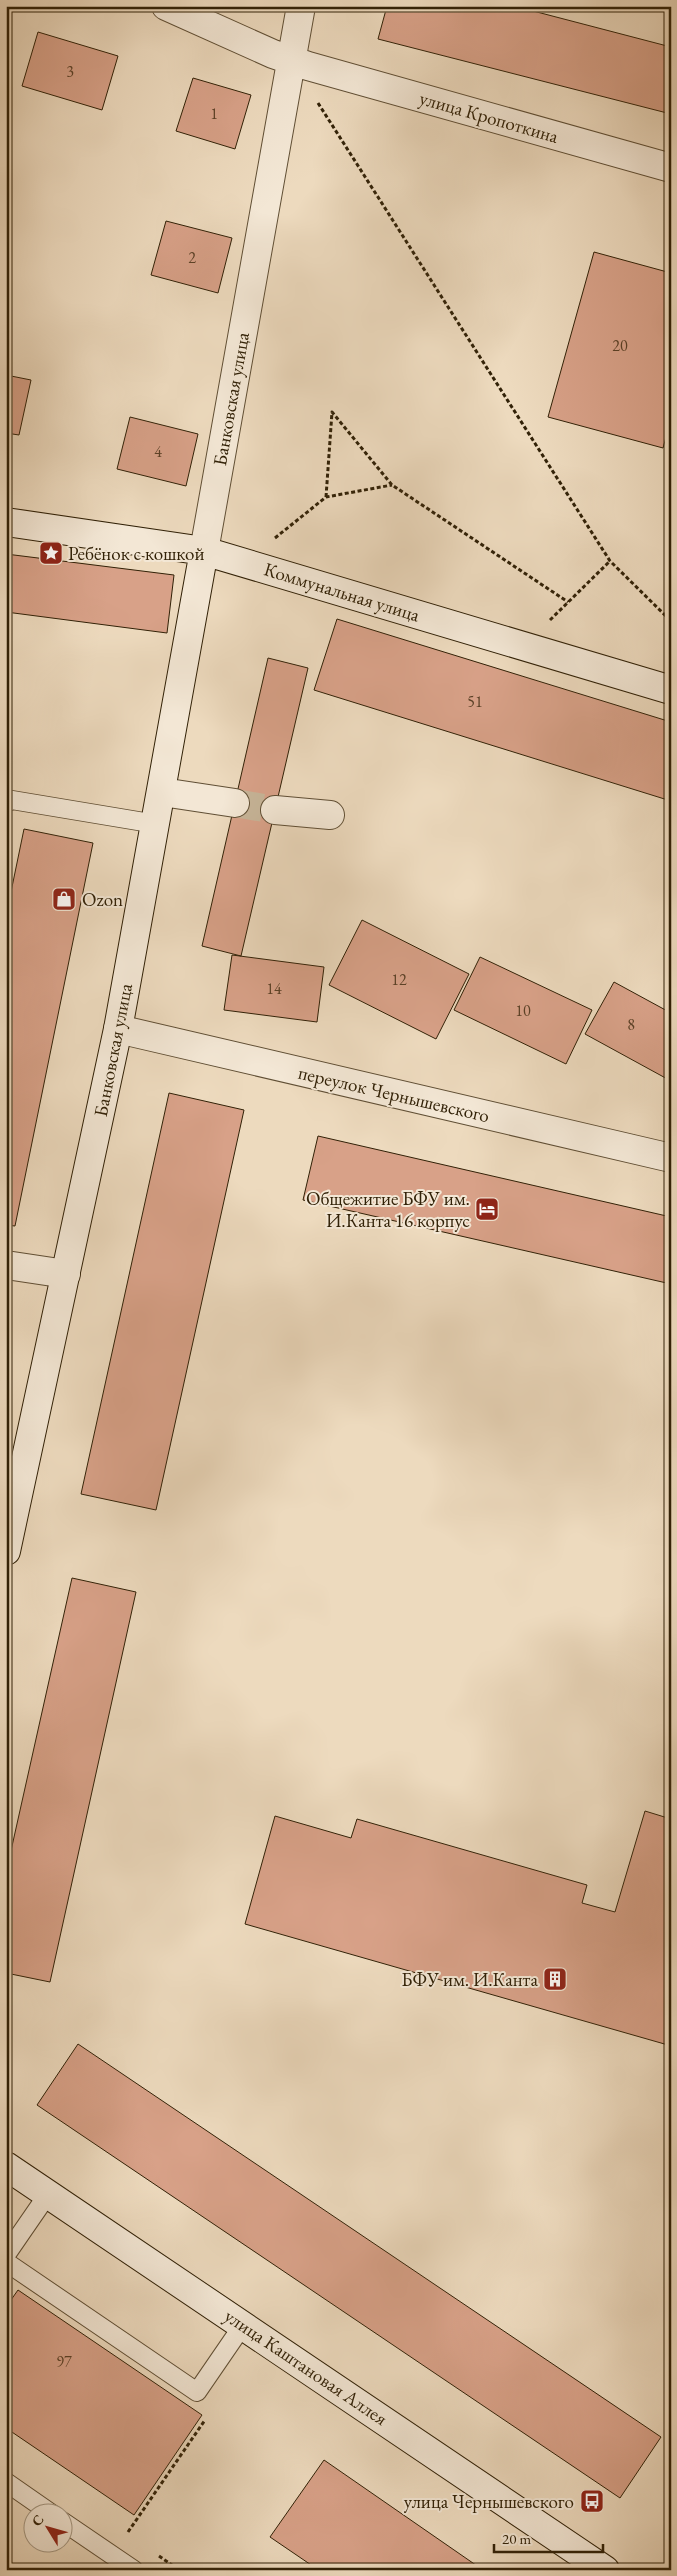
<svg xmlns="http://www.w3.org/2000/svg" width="677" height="2576" viewBox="0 0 677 2576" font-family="'EB Garamond',serif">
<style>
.building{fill:#d8a188;stroke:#312107}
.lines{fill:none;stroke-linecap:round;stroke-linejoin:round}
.street-tunnel{stroke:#c7b599;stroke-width:28;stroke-dasharray:28 14;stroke-linecap:butt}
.lane-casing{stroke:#604f35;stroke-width:20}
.street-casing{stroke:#604f35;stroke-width:30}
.secondary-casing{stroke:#312107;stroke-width:30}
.path{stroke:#312107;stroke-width:3;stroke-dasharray:4 2.5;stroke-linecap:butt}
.lane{stroke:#f3e7d5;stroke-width:18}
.street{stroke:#f3e7d5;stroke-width:28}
.secondary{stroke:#f3e7d5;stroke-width:28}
.labels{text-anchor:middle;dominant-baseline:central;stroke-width:4;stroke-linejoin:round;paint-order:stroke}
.number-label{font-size:16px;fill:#5b4127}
.street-label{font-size:19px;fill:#312107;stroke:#f3e7d5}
.poi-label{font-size:19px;fill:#312107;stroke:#f3e7d5;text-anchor:end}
</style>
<rect width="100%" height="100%" fill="#eddabe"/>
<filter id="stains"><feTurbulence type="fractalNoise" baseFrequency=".004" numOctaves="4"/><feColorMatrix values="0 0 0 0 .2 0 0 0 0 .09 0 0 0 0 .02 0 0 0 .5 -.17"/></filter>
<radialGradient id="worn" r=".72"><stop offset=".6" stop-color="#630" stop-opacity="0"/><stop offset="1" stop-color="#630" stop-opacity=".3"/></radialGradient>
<path class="building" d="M 387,6 L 514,6 L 671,47 L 671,114 L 378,39 Z
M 38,32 L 118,56 L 102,110 L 22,86 Z
M 193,78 L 251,95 L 235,149 L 176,131 Z
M 166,221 L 232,238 L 218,293 L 151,275 Z
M 594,252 L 671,273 L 671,419 L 663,448 L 548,417 Z
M 6,375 L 31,380 L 19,435 L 6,433 Z
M 130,417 L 198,434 L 186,486 L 117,469 Z
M 6,554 L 174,575 L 167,633 L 6,612 Z
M 337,619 L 671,722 L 671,801 L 314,690 Z
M 268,658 L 308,668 L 241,956 L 202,946 Z
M 24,829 L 93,843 L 15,1226 L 6,1225 L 6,916 Z
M 362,920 L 469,974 L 436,1039 L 329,985 Z
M 232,955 L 324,967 L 317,1022 L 224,1010 Z
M 480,957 L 592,1010 L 566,1064 L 454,1010 Z
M 614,982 L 671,1013 L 671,1081 L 585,1034 Z
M 169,1093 L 244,1110 L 156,1510 L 81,1494 Z
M 318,1136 L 671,1217 L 671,1284 L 303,1200 Z
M 72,1578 L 136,1592 L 50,1982 L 6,1973 L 6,1873 Z
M 645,1811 L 671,1819 L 671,2035 L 668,2045 L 245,1924 L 275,1816 L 351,1838 L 357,1819 L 587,1885 L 582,1903 L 615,1912 Z
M 78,2044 L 661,2437 L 620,2498 L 37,2105 Z
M 18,2290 L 202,2415 L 134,2515 L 6,2428 L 6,2307 Z
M 324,2460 L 483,2570 L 317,2569 L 270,2537 Z"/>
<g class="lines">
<path class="street-tunnel" d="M 235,803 L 275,810"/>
<g class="lane-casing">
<path id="lane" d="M 6,803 L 12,800 L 156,824
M 6,2255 L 48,2194
M 6,2262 L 197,2392 L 243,2325
M 6,2482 L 52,2514
M 62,2521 L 134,2570"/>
</g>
<g class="street-casing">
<path id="street" d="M 166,6 L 273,54 L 308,66 L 671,168
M 204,551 L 301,6
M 162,792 L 235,803
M 275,810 L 330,815
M 118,1029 L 671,1158
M 6,1265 L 66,1274"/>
</g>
<g class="secondary-casing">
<path id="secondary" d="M 6,522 L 204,551 L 671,690
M 6,1551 L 118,1029 L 204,551
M 6,2166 L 605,2570"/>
</g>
<path class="path" d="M 318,103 L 610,561 L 671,621
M 326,497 L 332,412 L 392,485 L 568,602
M 275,538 L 326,497 L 392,485
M 550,620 L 610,561
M 128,2532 L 205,2420
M 159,2556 L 179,2570"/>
<use href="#lane" class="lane"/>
<use href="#street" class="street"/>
<use href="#secondary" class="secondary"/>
</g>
<defs>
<g id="sight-square" transform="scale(1.25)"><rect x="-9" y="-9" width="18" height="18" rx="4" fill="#8f2418" stroke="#f3e7d5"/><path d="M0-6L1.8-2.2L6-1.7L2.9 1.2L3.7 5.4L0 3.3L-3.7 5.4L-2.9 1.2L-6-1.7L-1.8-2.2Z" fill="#fff"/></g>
<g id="shop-square" transform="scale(1.25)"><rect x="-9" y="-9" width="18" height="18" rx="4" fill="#8f2418" stroke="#f3e7d5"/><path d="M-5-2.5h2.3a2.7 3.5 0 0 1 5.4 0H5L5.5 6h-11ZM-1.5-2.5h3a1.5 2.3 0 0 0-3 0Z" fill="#fff"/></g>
<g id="hotel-square" transform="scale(1.25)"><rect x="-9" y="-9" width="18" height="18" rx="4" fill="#8f2418" stroke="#f3e7d5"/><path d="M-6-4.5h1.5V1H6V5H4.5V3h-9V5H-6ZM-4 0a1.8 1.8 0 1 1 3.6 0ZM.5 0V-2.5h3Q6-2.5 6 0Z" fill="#fff"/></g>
<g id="building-square" transform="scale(1.25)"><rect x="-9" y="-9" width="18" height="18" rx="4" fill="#8f2418" stroke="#f3e7d5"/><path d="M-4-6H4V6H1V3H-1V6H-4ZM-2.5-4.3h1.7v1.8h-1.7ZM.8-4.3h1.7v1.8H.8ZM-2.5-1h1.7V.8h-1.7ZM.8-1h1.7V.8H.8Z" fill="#fff"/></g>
<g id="bus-square" transform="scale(1.25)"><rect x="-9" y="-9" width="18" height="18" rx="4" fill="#8f2418" stroke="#f3e7d5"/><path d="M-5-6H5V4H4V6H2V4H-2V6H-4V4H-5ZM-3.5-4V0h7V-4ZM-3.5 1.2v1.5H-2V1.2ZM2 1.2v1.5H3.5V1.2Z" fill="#fff"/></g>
</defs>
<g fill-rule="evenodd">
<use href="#sight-square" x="51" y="553"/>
<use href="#shop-square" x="64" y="899"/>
<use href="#hotel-square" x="487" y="1209"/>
<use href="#building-square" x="555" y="1979"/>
<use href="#bus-square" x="592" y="2501"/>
</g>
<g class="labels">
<g class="number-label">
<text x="70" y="71">3</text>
<text x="214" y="113">1</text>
<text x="192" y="257">2</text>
<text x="620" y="345">20</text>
<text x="158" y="451">4</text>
<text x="475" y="701">51</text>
<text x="399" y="979">12</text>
<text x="274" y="988">14</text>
<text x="523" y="1010">10</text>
<text x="631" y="1024">8</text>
<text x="64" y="2361">97</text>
</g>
<g class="street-label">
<text transform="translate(489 117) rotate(16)">улица Кропоткина</text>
<text transform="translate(231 399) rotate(-80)">Банковская улица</text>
<text transform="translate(342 592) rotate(17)">Коммунальная улица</text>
<text transform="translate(113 1050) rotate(-79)">Банковская улица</text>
<text transform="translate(394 1094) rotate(13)">переулок Чернышевского</text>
<text transform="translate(306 2367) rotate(34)">улица Каштановая Аллея</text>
</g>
<g class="poi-label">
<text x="68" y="553" text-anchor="start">Ребёнок с кошкой</text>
<text x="82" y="899" text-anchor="start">Ozon</text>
<text x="470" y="1198">Общежитие БФУ им.<tspan x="470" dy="22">И.Канта 16 корпус</tspan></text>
<text x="538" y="1979">БФУ им. И.Канта</text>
<text x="574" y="2501">улица Чернышевского</text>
</g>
</g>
<rect width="677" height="2576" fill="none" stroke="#eddabe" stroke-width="25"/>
<rect x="8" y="8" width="662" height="2561" fill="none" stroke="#312107" stroke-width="2.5"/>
<rect x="12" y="12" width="652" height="2551" fill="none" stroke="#312107"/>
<g transform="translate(48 2528) rotate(307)"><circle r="24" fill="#f3e7d5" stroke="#a59883"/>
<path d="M0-4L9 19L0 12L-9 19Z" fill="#8f2418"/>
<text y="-8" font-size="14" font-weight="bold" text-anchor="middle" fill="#312107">С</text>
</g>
<path d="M494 2544v8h109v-8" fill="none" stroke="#312107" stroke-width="2.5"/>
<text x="502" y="2544" font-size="15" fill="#312107" stroke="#f3e7d5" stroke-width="4" paint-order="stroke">20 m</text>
<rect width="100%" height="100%" filter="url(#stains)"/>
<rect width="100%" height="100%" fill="url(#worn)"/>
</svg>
